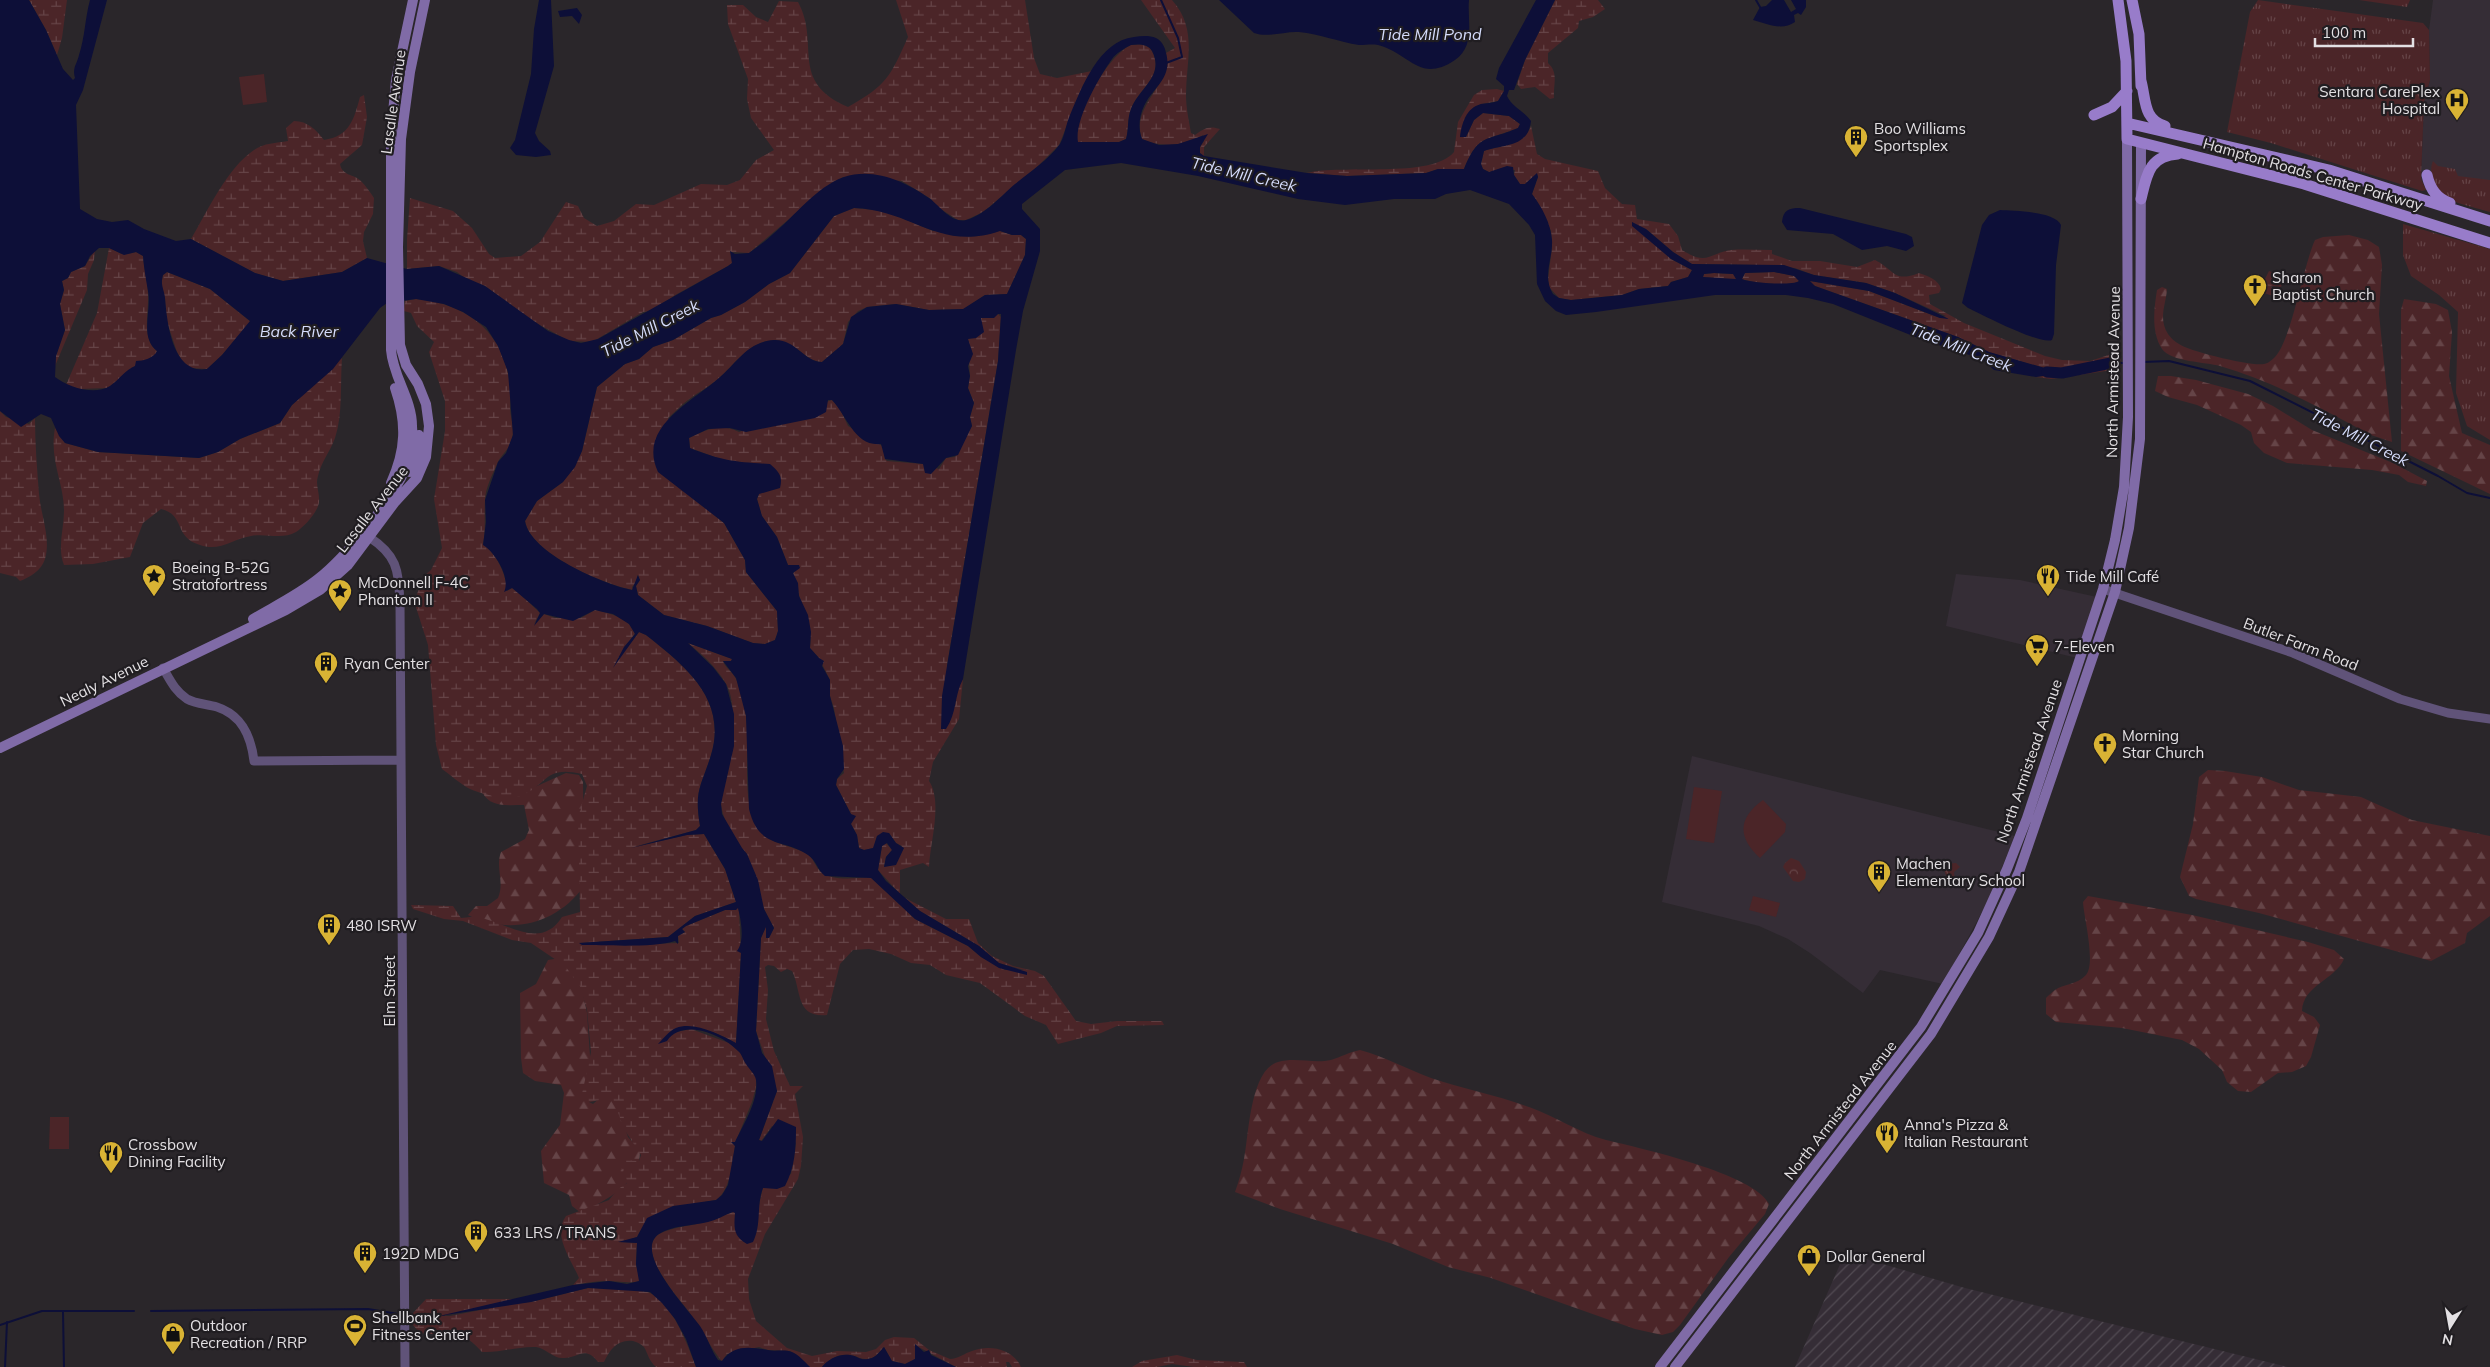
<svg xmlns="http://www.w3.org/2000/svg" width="2490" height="1367" viewBox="0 0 2490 1367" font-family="Mulish,sans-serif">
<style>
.built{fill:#352d36}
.industrial{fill:url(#industrial-furrows)}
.grass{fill:url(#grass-tufts)}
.forest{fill:url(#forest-firs)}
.wetland{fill:url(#wetland-marsh)}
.park{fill:url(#park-crowns)}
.garden{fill:#4b2528}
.water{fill:#0d0f38;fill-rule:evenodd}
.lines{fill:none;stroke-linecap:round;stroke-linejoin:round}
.stream{stroke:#0d0f38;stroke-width:2}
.river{stroke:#0d0f38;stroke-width:11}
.tertiary{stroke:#605379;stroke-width:9}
.secondary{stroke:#806ba7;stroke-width:10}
.primary{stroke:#987cca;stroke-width:11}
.labels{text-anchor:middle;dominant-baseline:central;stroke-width:4.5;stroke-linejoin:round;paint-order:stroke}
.poi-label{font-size:15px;fill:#e3e0e3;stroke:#201d21;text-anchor:start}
.street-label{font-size:15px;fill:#e3e0e3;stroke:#201d21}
.water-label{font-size:16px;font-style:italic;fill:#d5dcfb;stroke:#201d21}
</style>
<defs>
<pattern id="industrial-furrows" width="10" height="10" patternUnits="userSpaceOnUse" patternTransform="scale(1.25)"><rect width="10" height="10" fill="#352d36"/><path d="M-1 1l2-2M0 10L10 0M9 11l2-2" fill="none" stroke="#524b53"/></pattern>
<pattern id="grass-tufts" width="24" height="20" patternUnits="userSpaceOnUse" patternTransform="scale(1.25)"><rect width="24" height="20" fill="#4b2528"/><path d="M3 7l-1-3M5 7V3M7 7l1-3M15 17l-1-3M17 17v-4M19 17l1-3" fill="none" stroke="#654447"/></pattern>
<pattern id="forest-firs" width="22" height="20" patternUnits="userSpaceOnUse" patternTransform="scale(1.25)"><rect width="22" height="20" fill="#4b2528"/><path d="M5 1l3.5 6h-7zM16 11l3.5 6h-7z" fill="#654447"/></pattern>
<pattern id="wetland-marsh" width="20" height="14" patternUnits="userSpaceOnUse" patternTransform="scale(1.25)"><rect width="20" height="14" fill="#4b2528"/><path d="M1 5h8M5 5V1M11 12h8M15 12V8" fill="none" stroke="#654447"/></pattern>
<pattern id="park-crowns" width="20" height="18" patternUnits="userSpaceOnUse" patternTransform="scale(1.25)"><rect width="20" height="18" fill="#4b2528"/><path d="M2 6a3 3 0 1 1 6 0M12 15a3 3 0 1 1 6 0" fill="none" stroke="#654447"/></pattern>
</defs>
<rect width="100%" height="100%" fill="#2a262a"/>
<path class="built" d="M 2433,0 L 2490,0 L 2490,212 L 2426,190 L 2421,179 L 2424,102 L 2430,80 L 2429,30 Z
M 1956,574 L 2020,580 L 2097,597 L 2077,658 L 1946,626 Z
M 1692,756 L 2015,836 L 1988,901 L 1943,984 L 1880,970 L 1863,993 L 1810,953 L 1788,939 L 1759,926 L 1662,902 Z"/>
<path class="industrial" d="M 1845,1253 L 1965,1288 L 2288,1367 L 1795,1367 Z"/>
<path class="grass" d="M 2258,0 L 2423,23 L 2429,30 L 2430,80 L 2424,102 L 2421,179 L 2426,190 L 2422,191 L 2271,143 L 2227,132 L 2250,12 Z
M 2359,0 L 2410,0 L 2407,7 Z
M 2433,161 L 2438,166 L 2455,169 L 2458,176 L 2490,180 L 2490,212 C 2480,209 2451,202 2444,197 C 2434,190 2428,172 2433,161 Z
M 2403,224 L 2490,249 L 2490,440 L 2467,426 L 2456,393 L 2458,312 L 2439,295 L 2411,276 L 2403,255 Z"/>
<path class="forest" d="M 2349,235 L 2368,240 L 2379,247 L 2382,265 L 2379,314 L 2392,442 L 2371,435 C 2322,409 2273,381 2220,366 C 2206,362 2171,362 2162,349 C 2151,332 2154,309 2157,290 L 2162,287 L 2167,289 C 2166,305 2158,318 2168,334 C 2170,337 2175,342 2179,344 C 2188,351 2253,367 2264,364 C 2267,364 2272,360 2274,358 C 2291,343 2303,266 2315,240 L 2323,237 Z
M 2404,299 L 2436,304 L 2448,310 L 2452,332 L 2449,376 L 2462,433 L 2490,445 L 2490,494 L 2401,451 L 2401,310 Z
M 2158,376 L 2171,376 L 2196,380 L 2248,394 L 2273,406 L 2312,430 L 2393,463 L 2427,481 L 2426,486 L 2408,482 L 2399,475 L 2372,470 L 2287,463 L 2264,453 L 2254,443 L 2251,432 L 2241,425 L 2197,405 L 2168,397 L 2155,391 Z
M 2208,770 L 2225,771 L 2262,777 L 2299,790 L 2361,797 L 2412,820 L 2490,836 L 2490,916 L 2467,933 L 2465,943 L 2431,961 L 2259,913 L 2196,899 L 2189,896 L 2180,877 L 2193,824 L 2199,777 Z
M 566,773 L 579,775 L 583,782 L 584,886 C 557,924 510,936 468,915 L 476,906 L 487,906 L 498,898 C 505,882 495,868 501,852 L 525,839 L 529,830 L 524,805 C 508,805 490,808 482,792 L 488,790 L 517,795 Z
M 2088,896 L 2192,915 L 2308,942 L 2334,950 L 2344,959 C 2335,980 2303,985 2302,1011 L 2314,1017 L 2320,1025 L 2311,1057 L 2306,1066 L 2292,1072 L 2278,1073 L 2251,1092 L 2238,1091 L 2227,1082 L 2222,1070 L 2199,1049 L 2182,1040 L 2122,1028 L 2056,1022 L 2046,1014 L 2046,998 C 2049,995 2052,992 2055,990 C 2063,984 2077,985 2086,975 C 2096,963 2084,918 2083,902 Z
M 567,957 L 579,975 L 587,1013 L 590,1056 L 589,1102 L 593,1104 L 601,1097 L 614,1096 L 628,1137 L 640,1150 C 641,1183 606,1200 581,1213 L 572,1206 L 569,1195 L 544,1183 L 541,1151 L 560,1125 L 564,1093 L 561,1085 L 535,1081 L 523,1073 L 521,1058 L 520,993 L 536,984 L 548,960 Z
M 1360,1050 C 1385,1057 1407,1069 1431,1078 C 1463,1089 1497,1095 1529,1107 C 1555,1116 1579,1133 1606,1140 C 1640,1148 1755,1174 1769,1204 L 1765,1214 L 1729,1257 L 1680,1325 L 1673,1332 L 1662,1335 L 1635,1329 L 1491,1278 L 1448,1267 L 1393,1244 L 1280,1209 L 1235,1192 C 1239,1181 1242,1170 1244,1159 C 1249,1134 1250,1070 1278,1062 C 1296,1057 1314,1064 1331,1060 C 1341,1057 1349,1052 1360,1050 Z"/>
<path class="wetland" d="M 29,0 L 67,0 L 62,38 L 57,55 L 46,30 Z
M 896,0 L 1025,0 L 1034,58 L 1040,74 L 1057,78 L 1092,71 L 1083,85 L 1059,145 L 1038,166 L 983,212 L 966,220 L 958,220 L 936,206 L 931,199 L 902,181 L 843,177 L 816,196 L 749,253 L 731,252 L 732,263 L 728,266 L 677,294 L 651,311 L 643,312 L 592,342 L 569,341 L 529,319 L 485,286 L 466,279 L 457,272 L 439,266 L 407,269 L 407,239 L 410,198 L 453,211 L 472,228 L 489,254 L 495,258 L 521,256 L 540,242 L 566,202 L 578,206 L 584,218 L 597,226 L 614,221 L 636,204 L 654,205 L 701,184 L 727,185 L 740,180 L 756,160 L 774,150 L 751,118 L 747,99 L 748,79 L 728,24 L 727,5 L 743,5 L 756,17 L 768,22 L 779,1 L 798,2 C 821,44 788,81 848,107 C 887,85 890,77 908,37 Z
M 1141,0 L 1172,0 C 1198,29 1186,61 1186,95 C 1186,108 1189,121 1191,133 L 1195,135 C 1203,129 1209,125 1220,129 L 1204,147 L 1204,156 L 1200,153 L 1200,147 L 1204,141 L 1203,135 C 1187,146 1160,148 1142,139 C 1130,105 1173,85 1166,53 L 1175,48 Z
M 1555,0 L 1598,0 L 1605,9 L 1593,17 L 1579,21 L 1578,28 L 1548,53 L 1548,63 C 1559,73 1553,84 1554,98 L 1550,99 L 1535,87 L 1521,89 L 1517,84 L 1525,60 Z
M 1131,45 C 1139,44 1148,44 1152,51 C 1165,76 1139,88 1131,109 C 1127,119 1129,130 1126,139 L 1119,142 L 1077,142 C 1074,116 1107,56 1131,45 Z
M 1497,89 L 1504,91 L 1498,101 L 1481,104 L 1472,109 L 1466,137 L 1474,120 L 1483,113 L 1509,116 L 1520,124 L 1518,128 C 1486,141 1478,134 1464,169 L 1438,169 L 1426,173 L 1347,176 L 1307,173 C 1341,164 1432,179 1454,152 L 1458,122 L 1474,95 L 1482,90 Z
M 364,95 L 367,117 L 362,145 L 340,164 C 342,176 354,174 361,181 C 366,186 370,192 374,198 L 373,214 L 364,232 L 363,241 L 367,258 L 342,272 L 283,281 L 255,273 L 191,239 C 207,212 227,168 254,150 C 264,143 276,143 288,141 L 286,128 L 294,121 C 308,121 316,130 324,140 C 350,136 354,119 360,97 Z
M 1531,126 L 1537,154 L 1545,159 L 1598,171 L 1605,188 L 1622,204 L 1635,205 L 1637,219 L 1669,224 L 1678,236 L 1682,250 C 1708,266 1707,254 1731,250 C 1744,249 1758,250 1772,250 L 1772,254 L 1792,261 L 1820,261 L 1857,267 L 1875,260 C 1895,270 1893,283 1919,273 C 1928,276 1939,280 1941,289 L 1939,293 L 1929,295 L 1930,304 L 1964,323 L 2045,356 L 2062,360 L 2090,361 L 2121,351 L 2120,369 L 2051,379 L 2036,377 L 2061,373 L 1989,352 L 1958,337 L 1815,286 L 1810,283 L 1810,281 L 1869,291 L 1940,318 L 1946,316 L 1895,293 L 1866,283 L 1814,275 L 1795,268 L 1761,265 L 1692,264 L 1673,252 L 1646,229 L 1671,259 L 1692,270 L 1688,277 L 1671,282 L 1668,286 L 1639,289 L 1622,295 L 1571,300 L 1559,298 L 1549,287 L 1548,279 L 1552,248 L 1551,231 L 1532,194 L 1538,177 L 1537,174 L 1525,184 L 1520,184 L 1514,175 L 1515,170 L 1489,172 L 1483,169 L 1481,164 L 1484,151 C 1500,145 1524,146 1531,126 Z
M 854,208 L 885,211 L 933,231 L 1000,231 L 1012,235 L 1021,235 L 1026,239 L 1025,255 L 1007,294 L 985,295 L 964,309 L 929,310 L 896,304 L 867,307 L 858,311 L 848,322 L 843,344 L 822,362 C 807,362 798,344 779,341 C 752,337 736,363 719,378 C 709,387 698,392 688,400 C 681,405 675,412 668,418 L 705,507 L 724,523 L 745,560 L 746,572 L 777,611 L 778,631 L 775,640 L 765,644 L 753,643 L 707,626 L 664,615 L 638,595 L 636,586 L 640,580 L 637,575 L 637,581 L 632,587 L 633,590 C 603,584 531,554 525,521 L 537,501 L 563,482 L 582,451 L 597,387 L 625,364 L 639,359 L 653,347 L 673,340 L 711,318 L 721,315 L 745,302 L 769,284 L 790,273 L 834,216 Z
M 109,248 C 123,254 121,256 136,252 L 143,256 C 144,269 148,282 148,295 C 149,312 141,339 157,351 L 156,355 L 135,366 L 108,388 L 79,389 L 66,385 L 97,313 Z
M 95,250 L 94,260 L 88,274 L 87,290 L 55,366 L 56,356 L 65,330 L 60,304 L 64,290 L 62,281 L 68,278 L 71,272 L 85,266 Z
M 167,272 L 210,289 L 251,322 L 222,355 L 207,369 L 191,368 L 183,362 L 177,352 L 166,319 L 165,298 L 161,286 L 163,275 Z
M 1774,272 L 1795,276 L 1799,281 C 1792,287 1751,283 1742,279 L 1745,273 Z
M 1714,273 L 1734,274 L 1736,278 L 1735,280 L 1703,277 L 1704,274 Z
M 416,299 C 478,304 515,346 510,408 C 510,417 515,427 512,438 C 509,451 501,454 497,464 C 493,473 485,489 485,500 C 484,515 486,529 483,544 C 496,553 507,575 507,591 L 512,588 L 515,589 L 540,613 L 534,624 L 544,614 L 555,618 L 581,618 L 595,610 C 610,613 629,618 635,633 L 616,662 L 639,632 L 646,635 C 684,665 728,699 711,755 C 701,787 694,790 700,826 L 696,830 L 633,847 L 687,835 L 704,834 L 725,869 L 736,902 L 695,916 L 668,937 L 580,943 L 622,945 L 679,943 L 678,936 L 685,932 L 682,929 L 686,926 L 725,910 L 735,910 L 738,907 L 739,912 L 741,953 L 736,1044 C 716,1030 698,1028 674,1029 L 667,1041 L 672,1033 L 691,1029 L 729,1043 L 740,1052 L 756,1077 L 756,1087 L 752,1102 L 735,1143 L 733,1142 L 735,1146 C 732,1164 731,1189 716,1200 C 685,1206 652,1206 637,1237 L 622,1242 L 637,1243 L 636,1264 L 640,1281 C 628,1284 620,1281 608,1281 C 596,1281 585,1283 573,1285 L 579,1278 C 571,1259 552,1235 566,1216 L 609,1200 L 617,1190 L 627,1183 C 627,1174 620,1170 620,1160 L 639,1161 L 641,1155 L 624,1129 L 614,1101 L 609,1098 L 590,1102 L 584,1100 L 582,1094 L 591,1052 L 587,1010 L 580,986 L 565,966 L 531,943 L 512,940 L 463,921 L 444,919 L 413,909 L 411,905 L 453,906 L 461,918 C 465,918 471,916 476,917 C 506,921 540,952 562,917 L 580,912 L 578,818 L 587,786 L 582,774 C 543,765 549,785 520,796 C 507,801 482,794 470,789 C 460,784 451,775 442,769 L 436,745 L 428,645 L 414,601 L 425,575 L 431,570 L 442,548 L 434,499 L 445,431 L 445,401 L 429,352 L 434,342 L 417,326 L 411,313 L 404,311 L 405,301 Z
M 998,314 L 1001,317 L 998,361 L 947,665 L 955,707 L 956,692 L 963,679 L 959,719 L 933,762 L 929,781 C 943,802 930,842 929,867 L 923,863 L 900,870 L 900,894 L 878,870 L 882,846 L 886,843 L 892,850 L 886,857 L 884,867 L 902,846 L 896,843 L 889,833 L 877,836 L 874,848 L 864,850 L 859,848 L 857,835 L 851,824 L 851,814 L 836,785 L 837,779 L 844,773 L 834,708 L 830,696 L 830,680 L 819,658 L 810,648 C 812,626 807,618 800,598 C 797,589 798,583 793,575 L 795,566 L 788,565 L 777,537 L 762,516 L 757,499 L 759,494 L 729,462 L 690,448 L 689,438 C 705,430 721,423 739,432 L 832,400 L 840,409 L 848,426 L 884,447 L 885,459 L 887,461 L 923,464 L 939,469 L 946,458 L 955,457 C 962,447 965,436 972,426 L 970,417 L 974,403 L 968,388 L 970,376 L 968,339 L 981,318 L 993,318 Z
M 342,358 C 340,384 343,414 335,438 C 330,452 321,462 318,476 C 315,485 320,493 319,502 C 318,512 304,527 296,532 C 282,540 266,533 251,536 C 232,539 220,552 200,545 C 173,537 186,515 161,509 L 143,523 L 130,557 L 93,564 L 64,565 C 57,548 64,529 64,511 C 64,482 49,461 55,428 L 65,443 L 98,452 L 199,458 L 218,452 L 240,439 L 280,423 L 292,405 Z
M 0,411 L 6,417 L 29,424 L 35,418 C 35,443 37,469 39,494 C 41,516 51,538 45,559 C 41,571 30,577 20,581 L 16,577 L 0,573 Z
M 688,643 L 732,659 L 731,661 L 723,661 C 725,668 733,672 736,679 C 741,690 744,705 746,716 C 751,748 738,814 764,835 C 776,845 792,846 806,853 C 814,858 814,865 820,871 C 832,882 856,878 871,877 L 915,919 L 968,946 L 981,957 L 1005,970 L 1024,970 L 999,963 L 979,946 L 920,911 L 905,898 L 946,919 L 969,919 L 978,943 L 992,956 L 1013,966 L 1035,971 L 1044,976 L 1076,1021 L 1091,1024 L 1117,1021 L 1162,1021 L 1164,1025 L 1117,1026 L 1101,1033 L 1058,1044 L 1046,1025 L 1025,1016 L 980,983 L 946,975 L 930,965 L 911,963 L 891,954 L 869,949 L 853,950 L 840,964 L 827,1015 C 795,1018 802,991 792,971 L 787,969 L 781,972 L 774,966 L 768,965 L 765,967 L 768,990 L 766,1019 L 774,1051 L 790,1086 L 803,1086 L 795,1094 L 803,1137 L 801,1166 L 798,1179 L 765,1234 L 748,1279 L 749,1299 L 756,1321 L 787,1348 L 812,1356 L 837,1351 L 866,1352 L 876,1349 L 885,1340 L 894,1337 L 914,1338 L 929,1350 L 950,1359 C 958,1359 965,1353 972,1351 C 990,1344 1013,1349 1021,1367 L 1012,1367 L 1009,1362 L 1006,1362 L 1007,1367 L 956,1367 L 915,1345 L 915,1359 L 905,1364 L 892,1361 L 884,1347 C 880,1351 877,1356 872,1358 C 860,1361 859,1356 850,1355 C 839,1353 828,1360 822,1367 L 810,1367 L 790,1351 L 768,1350 L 759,1347 L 727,1354 L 722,1361 C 718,1359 693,1316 686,1308 C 676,1295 633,1247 661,1233 C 676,1226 693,1226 709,1221 C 716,1219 723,1215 730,1213 C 739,1210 750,1208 759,1205 L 763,1187 L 791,1174 L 796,1143 L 772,1126 L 761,1141 L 759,1140 L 777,1091 L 756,1031 L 761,938 L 766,926 L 766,938 L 769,938 L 774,928 L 764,909 L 747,854 C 735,842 723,821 721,804 C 725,772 743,710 725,682 C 716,667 702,654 688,643 Z
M 588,1288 C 599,1288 642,1289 650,1293 C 672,1302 688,1346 696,1367 L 656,1367 C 649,1361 648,1354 644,1347 C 641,1344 637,1342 633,1341 C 618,1339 610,1349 604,1362 L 598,1362 C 585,1345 578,1358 564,1358 C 553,1359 546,1348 536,1347 C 518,1346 500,1353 482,1352 C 459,1325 449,1337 420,1333 L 412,1324 L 413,1313 L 426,1299 L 520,1299 L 441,1316 L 450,1316 L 516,1303 L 531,1302 Z
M 1177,1355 L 1197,1360 L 1244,1362 L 1247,1367 L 1194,1367 L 1172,1364 L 1157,1367 L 1132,1367 L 1142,1361 Z"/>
<path class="park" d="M 2269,271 L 2284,277 L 2281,287 L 2270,286 L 2275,289 L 2273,296 L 2261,292 L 2263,286 L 2268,286 L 2263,283 Z
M 1791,858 L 1799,861 L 1806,872 L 1805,879 L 1799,882 L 1793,881 L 1783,867 L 1785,863 Z
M 1956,863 L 1960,867 L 1954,872 L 1955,880 L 1947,878 L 1943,867 L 1944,864 Z"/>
<path class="garden" d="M 264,74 L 267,102 L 243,105 L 239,77 Z
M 1694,787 L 1722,791 L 1714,843 L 1686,839 Z
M 1763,800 L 1786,824 L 1785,832 L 1760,858 C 1737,837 1738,818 1763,800 Z
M 1753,896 L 1780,903 L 1776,917 L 1749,910 Z
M 50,1117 L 69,1117 L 69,1149 L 49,1149 Z"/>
<path class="water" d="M 0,0 L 29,0 L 46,30 L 63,69 L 73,80 L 75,78 C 72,68 77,64 79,55 C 85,37 85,18 90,0 L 107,0 L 83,90 L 76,105 L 80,209 L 97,219 L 112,222 L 128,220 L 144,229 L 176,241 L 191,239 L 255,273 L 283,281 L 342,272 L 367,258 L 407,269 L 439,266 L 485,286 L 548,331 L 569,340 L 581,343 L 598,339 L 728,266 L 732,263 L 730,251 L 735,254 L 749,253 C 757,247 766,241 773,234 C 795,216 816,187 844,177 C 873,167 905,181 929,198 C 939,205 952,224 966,220 C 985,215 1001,196 1015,184 C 1030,172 1048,160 1060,144 C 1065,135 1066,124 1070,115 C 1082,87 1099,41 1134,37 C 1141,36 1149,35 1156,38 C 1162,41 1165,47 1166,53 C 1173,78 1153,87 1144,106 C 1139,117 1138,128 1142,139 L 1159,145 L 1178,144 L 1208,134 L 1200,147 L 1200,153 L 1204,156 L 1307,173 L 1347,176 L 1426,173 L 1438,169 L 1464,169 C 1479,133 1485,142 1518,128 L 1520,124 L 1509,116 L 1483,113 L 1474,120 L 1466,137 L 1460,137 C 1462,123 1466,108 1481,104 C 1487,103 1492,103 1498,101 L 1504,91 L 1504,86 L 1496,79 L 1499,68 L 1536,0 L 1555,0 L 1525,60 L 1514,90 L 1509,90 L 1507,96 C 1512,107 1524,111 1531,121 C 1528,148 1504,144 1484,151 L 1481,164 L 1483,169 L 1489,172 L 1507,166 L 1513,167 L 1514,175 L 1520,184 L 1525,184 L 1537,173 L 1538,177 L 1532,194 C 1542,207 1551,224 1552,240 C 1553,259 1542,276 1553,294 L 1559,298 L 1571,300 L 1622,295 L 1639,289 L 1668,286 L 1671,282 L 1688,277 L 1692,270 L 1671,259 L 1632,226 L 1632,222 L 1646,229 L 1673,252 L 1692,264 L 1784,265 L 1814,275 L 1866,283 L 1895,293 L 1949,319 L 1940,318 L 1869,291 L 1810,281 L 1815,286 L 1958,337 L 1989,352 L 2062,373 L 2036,377 L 1994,370 L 1982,359 L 1923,340 L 1833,304 L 1808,298 L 1786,295 L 1715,295 L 1596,312 L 1566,315 L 1556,311 L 1545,301 L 1537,284 L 1535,235 L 1529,225 L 1509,204 L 1470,190 L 1446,194 L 1435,199 L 1394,199 L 1345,205 L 1298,199 L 1198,176 L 1121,163 L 1065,170 L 1022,204 L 1022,209 L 1040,229 L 1040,251 L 1023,311 L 1016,350 L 963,679 C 954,696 957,713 946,729 L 941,729 L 942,696 L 998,361 L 1001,314 L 998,314 L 994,318 L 981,318 L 984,332 L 976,338 L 968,339 L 973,354 L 968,366 L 970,376 L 968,388 L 974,403 L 970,417 L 972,426 L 958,455 L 946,458 L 931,474 L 925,473 L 923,464 L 885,459 L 881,444 C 855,447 847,416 832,400 L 828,400 L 826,412 L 815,418 L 746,432 L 730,428 L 708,429 L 689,438 L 690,448 C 722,461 736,462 770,464 C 779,472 783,476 780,488 L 759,494 L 757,499 L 762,516 L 777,537 L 788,565 L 799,565 L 800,568 L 793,573 L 798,583 L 799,596 L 808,615 L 811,632 L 810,648 L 819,658 L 824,661 L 822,666 L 830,680 L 830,696 L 843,746 L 844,769 L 837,779 L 836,785 L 851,814 L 856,816 L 851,824 L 857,835 L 859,848 L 864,850 L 873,848 L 877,836 L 883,832 L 889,833 L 896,843 L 904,848 L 896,865 L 884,867 L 886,857 L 892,850 L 887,843 L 882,846 L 878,870 L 886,881 L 920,911 L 979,946 L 999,963 L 1027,972 L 1027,975 L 999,968 L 981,957 L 968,946 L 915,919 L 871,878 L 825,876 C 817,870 817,861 808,855 C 784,838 759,850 749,809 L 746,716 L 736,678 L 723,661 L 731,661 L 732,659 L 688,643 L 713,667 L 726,684 L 734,714 L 734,746 L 721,804 L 722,814 L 742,848 L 747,854 L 758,880 L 764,909 L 774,928 L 769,938 L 766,938 L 766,927 L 761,938 L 756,1031 L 762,1053 L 772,1066 L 777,1091 L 759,1140 L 762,1141 L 778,1119 L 796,1127 C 796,1148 795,1167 785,1186 L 777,1189 L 763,1188 C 756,1206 762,1224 753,1242 L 747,1244 C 733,1236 734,1228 735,1213 L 733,1212 C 724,1215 717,1220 708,1222 C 692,1226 673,1225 659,1234 C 632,1252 689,1310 700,1326 C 707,1336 711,1350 718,1360 L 722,1361 C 734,1344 750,1347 768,1350 C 775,1352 784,1349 792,1352 C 799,1355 804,1361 810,1367 L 696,1367 L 686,1339 L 675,1319 L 662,1303 L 650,1292 L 588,1288 L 531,1302 L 439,1316 L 573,1285 L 609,1281 L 627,1284 L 639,1281 L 636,1264 L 637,1243 L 618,1242 L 637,1237 L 647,1218 L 673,1206 L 716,1200 L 722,1195 L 728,1185 L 735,1146 L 731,1142 L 735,1142 C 743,1125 759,1100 756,1080 C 755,1074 749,1069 746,1064 C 743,1060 742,1054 738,1051 C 722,1034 682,1018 667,1041 L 658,1044 C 663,1039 669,1031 676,1028 C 695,1021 720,1035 736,1043 L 741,953 L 737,951 C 745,941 741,920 738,908 L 736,910 L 725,910 L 686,926 L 682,929 L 685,932 L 678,936 L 678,944 L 675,941 C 655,948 604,945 582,945 L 579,943 L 668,937 L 695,916 L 736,902 L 725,869 L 704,834 L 687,835 L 631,848 L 696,830 L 700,826 C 694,790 701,787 711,755 C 728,699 684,665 646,635 L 639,632 L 613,668 L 624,647 L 635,634 L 629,624 L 613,614 L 603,612 L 595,610 L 573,621 L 544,614 L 534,626 L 540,613 L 537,609 L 512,588 L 504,592 C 511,578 495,552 483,545 L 486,522 L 485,500 L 498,462 L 506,453 L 513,435 L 508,372 L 498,346 L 486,327 L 463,312 L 444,304 L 416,299 L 387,303 L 380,308 L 333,369 L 292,405 L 280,423 L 240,439 L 218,452 L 199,458 L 98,452 L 65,443 L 59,436 L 51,418 L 41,414 L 21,427 L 0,411 ZM 1131,45 C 1139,44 1148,44 1152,51 C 1165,76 1139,88 1131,109 C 1127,119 1129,129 1126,139 L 1119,142 L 1078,142 C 1074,121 1099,77 1112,59 C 1116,53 1125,48 1131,45 ZM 854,208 C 913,210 939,252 1000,231 L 1012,235 L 1021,235 L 1026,239 L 1025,255 L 1007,294 L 985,295 L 963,309 L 929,310 L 896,304 L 867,307 L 851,317 L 843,344 L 822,362 C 804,362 796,339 774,340 C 747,342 737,363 719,378 C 692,402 637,427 658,472 L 724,523 L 745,560 L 746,572 L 777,611 L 778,631 L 775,640 L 765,644 L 753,643 L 707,626 L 664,615 L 638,595 L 636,586 L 640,580 L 638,575 L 632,590 C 603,584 530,553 525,521 L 537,501 L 563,482 L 575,467 L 582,451 L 597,387 L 625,364 L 639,359 L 653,347 L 673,340 L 711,318 L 721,315 L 745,302 L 769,284 L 790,273 L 834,216 ZM 99,248 L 109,248 L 124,255 L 136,252 L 143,256 C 144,269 146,279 148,291 C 152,310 139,337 157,351 C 154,358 143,361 136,361 L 135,366 C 125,370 119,380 110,386 C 94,396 68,387 55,377 L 56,356 L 65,330 L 60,304 L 64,290 L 62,281 L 68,278 L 71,272 L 85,266 L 90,256 ZM 167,272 L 210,289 L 250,321 L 222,355 L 207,369 C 172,375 167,321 165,298 C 164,289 160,285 163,275 ZM 1774,272 L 1794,276 L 1799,281 C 1792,286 1751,283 1742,279 L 1745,273 ZM 1714,273 L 1733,274 L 1736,279 L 1703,277 L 1704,274 Z
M 539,0 L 551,0 L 554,66 L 535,133 L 539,141 L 550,151 L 551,155 L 536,157 L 516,155 L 510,148 L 515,140 L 531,74 L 534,29 Z
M 1219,0 L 1469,0 C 1467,21 1476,45 1455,60 C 1419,84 1410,53 1378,45 C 1372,44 1366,45 1359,45 C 1339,42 1320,34 1299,32 C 1285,31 1268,38 1254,33 Z
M 1772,0 L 1784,0 L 1791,12 L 1796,9 L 1791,0 L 1806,0 L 1806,7 L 1801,15 L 1798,13 L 1794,15 L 1795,22 C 1782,31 1767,24 1753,20 L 1760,7 L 1766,6 Z
M 577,8 L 582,15 L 579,24 L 572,16 L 560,17 L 558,11 Z
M 1800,208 L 1906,234 L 1912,237 L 1914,246 L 1906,251 L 1887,246 L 1862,250 L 1833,234 L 1787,230 L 1782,222 C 1783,210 1789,208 1800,208 Z
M 2000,210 C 2014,211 2055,211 2061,225 L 2056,265 L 2054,334 L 2052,340 C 2040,345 1983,315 1968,308 L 1962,303 L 1982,225 L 1989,215 Z
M 915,1344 L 924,1352 L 929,1350 L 931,1355 L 956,1367 L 822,1367 C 827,1360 839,1353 850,1355 C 859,1356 860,1362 872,1358 C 877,1356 880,1351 884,1347 L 892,1361 L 905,1364 L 915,1359 Z"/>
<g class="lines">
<path class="stream" d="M 1161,0 L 1178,38 L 1182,57 L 1166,63
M 1756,0 L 1760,7
M 2143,362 L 2169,361 L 2250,381 L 2438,476 L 2467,493 L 2490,498
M 2111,363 L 2123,363
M 151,1311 L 368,1309 L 398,1314
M 63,1312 L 64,1367
M 413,1320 L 425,1321 L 440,1316
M 0,1325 L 42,1311 L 134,1311
M 5,1367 L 7,1322"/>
<path class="river" d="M 2047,372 L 2062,373 L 2111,363"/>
<path class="tertiary" d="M 369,537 C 398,556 398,570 400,602 L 405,1367
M 2103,589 L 2293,653 L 2400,699 L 2448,713 L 2490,719
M 163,668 C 170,680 175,691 187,699 C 196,704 207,704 217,707 C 242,715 251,736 254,761 L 401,760"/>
<path class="secondary" d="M 410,472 L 417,453 L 419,435
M 391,483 C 406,450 407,423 395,388
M 253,619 C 275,606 298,595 318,579 C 346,557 390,503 405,470 C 412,458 413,440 412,426 C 412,399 393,377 391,350 L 391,136 L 396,80 L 413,0
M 0,748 L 286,610 L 320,590 L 348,565 L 395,502 L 417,478 L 426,457 L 429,426 L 426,404 L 418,384 L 406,365 L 400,345 L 398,247 L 401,139 L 410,72 L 425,0
M 1660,1367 L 1921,1027 L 1978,933 L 2007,869 L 2027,818 L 2103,589 L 2115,540 L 2124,487 L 2128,417 L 2127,139
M 1675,1367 L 1931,1034 L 1989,937 L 2019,872 L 2115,592 L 2129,528 L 2140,439 L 2141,143"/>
<path class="primary" d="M 2118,0 L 2126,61 L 2127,139 L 2304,184 L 2490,243
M 2132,0 L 2139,34 L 2141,86
M 2141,81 C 2146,99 2143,120 2165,126
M 2094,115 L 2112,107 L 2127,91
M 2127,123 L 2329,170 L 2490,221
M 2427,175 C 2430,189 2437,199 2450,203
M 2141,199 C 2147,174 2149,156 2178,154"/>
</g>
<defs>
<g id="hospital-pin" transform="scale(1.25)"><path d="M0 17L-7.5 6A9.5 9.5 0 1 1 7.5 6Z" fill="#d9b334" stroke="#201d21"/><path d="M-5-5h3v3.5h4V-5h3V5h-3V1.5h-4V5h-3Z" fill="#111"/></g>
<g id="building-pin" transform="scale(1.25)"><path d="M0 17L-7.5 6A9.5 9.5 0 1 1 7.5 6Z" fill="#d9b334" stroke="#201d21"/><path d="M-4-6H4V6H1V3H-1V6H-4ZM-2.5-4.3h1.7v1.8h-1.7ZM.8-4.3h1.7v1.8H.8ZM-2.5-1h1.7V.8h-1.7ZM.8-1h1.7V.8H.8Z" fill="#111"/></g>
<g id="church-pin" transform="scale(1.25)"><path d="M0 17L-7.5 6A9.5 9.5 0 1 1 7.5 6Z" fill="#d9b334" stroke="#201d21"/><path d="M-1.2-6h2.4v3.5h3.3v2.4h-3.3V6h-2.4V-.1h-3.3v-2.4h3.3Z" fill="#111"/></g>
<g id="sight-pin" transform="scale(1.25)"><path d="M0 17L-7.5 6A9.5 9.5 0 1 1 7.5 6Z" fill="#d9b334" stroke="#201d21"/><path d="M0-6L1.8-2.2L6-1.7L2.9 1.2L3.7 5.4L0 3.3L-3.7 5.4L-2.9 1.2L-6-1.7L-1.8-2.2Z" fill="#111"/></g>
<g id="restaurant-pin" transform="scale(1.25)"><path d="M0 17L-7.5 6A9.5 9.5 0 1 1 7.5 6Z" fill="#d9b334" stroke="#201d21"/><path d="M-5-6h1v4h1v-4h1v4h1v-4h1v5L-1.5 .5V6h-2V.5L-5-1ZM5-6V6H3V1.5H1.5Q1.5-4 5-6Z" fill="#111"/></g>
<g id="supermarket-pin" transform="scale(1.25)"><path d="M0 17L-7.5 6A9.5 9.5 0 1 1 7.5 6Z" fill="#d9b334" stroke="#201d21"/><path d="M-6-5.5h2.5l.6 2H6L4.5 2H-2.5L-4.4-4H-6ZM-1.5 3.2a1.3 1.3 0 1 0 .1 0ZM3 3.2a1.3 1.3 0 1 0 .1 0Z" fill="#111"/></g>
<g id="shop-pin" transform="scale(1.25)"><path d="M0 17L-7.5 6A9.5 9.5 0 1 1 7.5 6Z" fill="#d9b334" stroke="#201d21"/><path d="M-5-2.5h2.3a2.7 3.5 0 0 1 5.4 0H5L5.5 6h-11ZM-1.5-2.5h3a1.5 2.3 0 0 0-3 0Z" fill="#111"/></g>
<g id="stadium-pin" transform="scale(1.25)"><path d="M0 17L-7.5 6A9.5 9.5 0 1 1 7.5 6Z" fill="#d9b334" stroke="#201d21"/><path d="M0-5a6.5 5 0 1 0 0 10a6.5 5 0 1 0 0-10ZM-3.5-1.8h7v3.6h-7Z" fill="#111"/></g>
</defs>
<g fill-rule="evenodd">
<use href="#hospital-pin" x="2457" y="100"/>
<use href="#building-pin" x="1856" y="137"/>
<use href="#church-pin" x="2255" y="286"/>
<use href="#sight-pin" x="154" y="576"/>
<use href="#restaurant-pin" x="2048" y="576"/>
<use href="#sight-pin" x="340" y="591"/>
<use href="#supermarket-pin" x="2037" y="646"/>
<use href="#building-pin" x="326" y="663"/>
<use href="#church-pin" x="2105" y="744"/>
<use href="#building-pin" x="1879" y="872"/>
<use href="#building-pin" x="329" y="925"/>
<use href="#restaurant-pin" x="1887" y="1133"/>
<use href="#restaurant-pin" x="111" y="1153"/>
<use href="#building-pin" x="476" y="1232"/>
<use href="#building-pin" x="365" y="1253"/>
<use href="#shop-pin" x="1809" y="1256"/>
<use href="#stadium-pin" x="355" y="1326"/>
<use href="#shop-pin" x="173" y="1334"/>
</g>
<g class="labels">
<g class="poi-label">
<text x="2440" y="91" text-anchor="end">Sentara CarePlex<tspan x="2440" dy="17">Hospital</tspan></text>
<text x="1874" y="128">Boo Williams<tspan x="1874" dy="17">Sportsplex</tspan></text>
<text x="2272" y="277">Sharon<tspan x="2272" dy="17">Baptist Church</tspan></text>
<text x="172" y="567">Boeing B-52G<tspan x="172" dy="17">Stratofortress</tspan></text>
<text x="2066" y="576">Tide Mill Café</text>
<text x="358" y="582">McDonnell F-4C<tspan x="358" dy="17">Phantom II</tspan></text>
<text x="2054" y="646">7-Eleven</text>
<text x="344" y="663">Ryan Center</text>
<text x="2122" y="735">Morning<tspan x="2122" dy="17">Star Church</tspan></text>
<text x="1896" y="863">Machen<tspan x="1896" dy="17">Elementary School</tspan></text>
<text x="346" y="925">480 ISRW</text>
<text x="1904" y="1124">Anna's Pizza &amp;<tspan x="1904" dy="17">Italian Restaurant</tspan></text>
<text x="128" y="1144">Crossbow<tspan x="128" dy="17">Dining Facility</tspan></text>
<text x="494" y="1232">633 LRS / TRANS</text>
<text x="382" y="1253">192D MDG</text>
<text x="1826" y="1256">Dollar General</text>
<text x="372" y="1317">Shellbank<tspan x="372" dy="17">Fitness Center</tspan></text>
<text x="190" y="1325">Outdoor<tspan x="190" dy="17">Recreation / RRP</tspan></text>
</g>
<g class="street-label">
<text transform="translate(393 102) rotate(-82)">Lasalle Avenue</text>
<text transform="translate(2313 174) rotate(16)">Hampton Roads Center Parkway</text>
<text transform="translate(2113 372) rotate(-89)">North Armistead Avenue</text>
<text transform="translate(372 509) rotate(-52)">Lasalle Avenue</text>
<text transform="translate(2301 644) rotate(21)">Butler Farm Road</text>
<text transform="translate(104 681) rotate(-26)">Nealy Avenue</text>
<text transform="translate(2029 761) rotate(-71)">North Armistead Avenue</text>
<text transform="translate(389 991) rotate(-90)">Elm Street</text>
<text transform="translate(1840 1110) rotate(-52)">North Armistead Avenue</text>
</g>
<g class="water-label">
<text x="1430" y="34">Tide Mill Pond</text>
<text transform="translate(1244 174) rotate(13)">Tide Mill Creek</text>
<text transform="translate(650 328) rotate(-27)">Tide Mill Creek</text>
<text x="299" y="331">Back River</text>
<text transform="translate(1961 347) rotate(21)">Tide Mill Creek</text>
<text transform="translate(2360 437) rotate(27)">Tide Mill Creek</text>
</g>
</g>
<g transform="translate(2450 1327) rotate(191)" stroke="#201d21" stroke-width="4" paint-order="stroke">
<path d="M0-4L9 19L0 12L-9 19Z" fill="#e3e0e3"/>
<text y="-8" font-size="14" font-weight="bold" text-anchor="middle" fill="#e3e0e3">N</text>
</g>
<path d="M2315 38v8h98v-8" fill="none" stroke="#e3e0e3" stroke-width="2.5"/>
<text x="2322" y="38" font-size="15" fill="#e3e0e3" stroke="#201d21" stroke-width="4" paint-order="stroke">100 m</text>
</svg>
